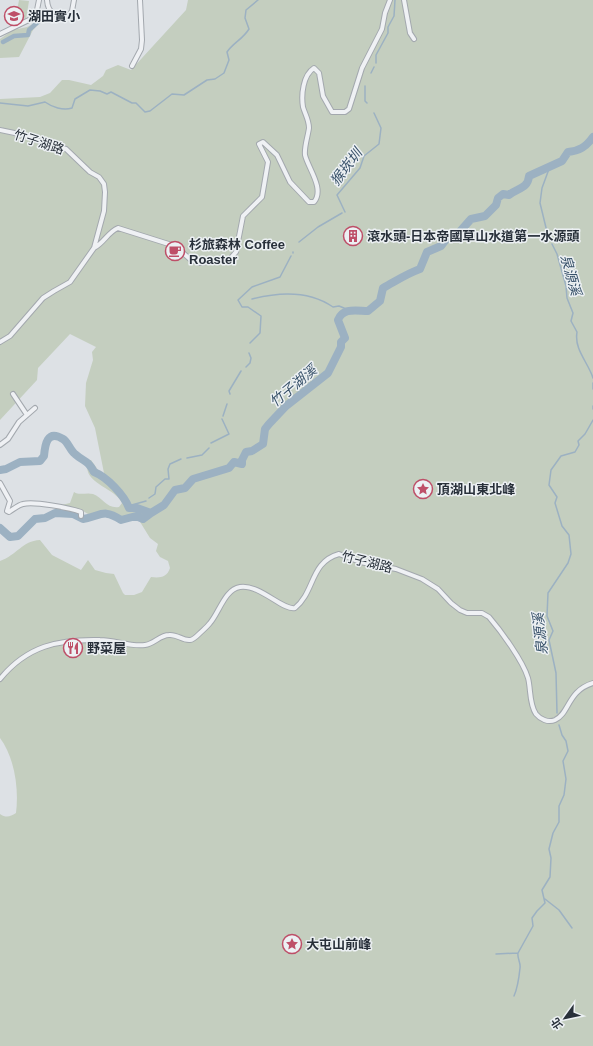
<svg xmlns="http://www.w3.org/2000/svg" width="593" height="1046" viewBox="0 0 593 1046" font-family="Arial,'Noto Sans TC',sans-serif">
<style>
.green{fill:#c4cebf}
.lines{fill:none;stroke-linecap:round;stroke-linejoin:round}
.stream{stroke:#9cb1c2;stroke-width:1.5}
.canal{stroke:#9cb1c2;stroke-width:4.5}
.river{stroke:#9cb1c2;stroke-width:8}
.minor-casing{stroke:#a3a8ae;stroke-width:6}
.minor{stroke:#eff1f4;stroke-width:4}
.labels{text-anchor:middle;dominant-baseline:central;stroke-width:3;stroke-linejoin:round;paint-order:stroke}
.poi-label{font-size:13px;font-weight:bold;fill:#28303a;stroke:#ecf0f3;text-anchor:start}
.street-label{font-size:13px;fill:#28303a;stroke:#ecf0f3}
.water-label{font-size:14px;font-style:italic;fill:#375169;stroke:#ecf0f3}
</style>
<rect width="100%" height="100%" fill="#dde1e5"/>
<path class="green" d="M 19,0 L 29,1 L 26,19 L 16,17 Z
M 188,0 L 593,0 L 593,1046 L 0,1046 L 0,814 C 6,818 10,817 16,813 C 19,790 15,758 0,738 L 0,561 C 17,555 22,541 40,540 L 52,555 L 81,570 L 88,560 L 95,570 L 106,573 L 114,574 L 123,593 L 125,595 L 134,595 L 142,592 L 151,577 C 159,578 167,578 170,568 L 168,561 L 160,557 L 156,551 L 158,544 L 150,538 L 137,517 L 123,523 L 106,515 L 93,517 L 83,511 L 60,512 L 55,509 L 57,506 L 70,503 L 74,492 C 80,496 86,492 93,494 C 103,498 107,509 119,507 L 122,503 C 115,487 79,483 89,460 L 91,460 L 101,474 L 104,473 L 95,428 L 85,406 L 86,383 L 93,360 L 92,352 L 96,347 L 70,334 L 38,368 L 37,380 L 0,420 L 0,132 L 39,143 L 45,147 L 46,145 L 40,139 L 0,127 L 0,99 L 40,97 L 50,93 L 62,80 L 69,80 L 91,85 L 103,76 L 106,70 L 118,65 L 131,70 L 186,10 Z
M 43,19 L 33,30 L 19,57 L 0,58 L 0,39 L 13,30 L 27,27 Z"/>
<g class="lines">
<path class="stream" d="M 376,63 L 376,55 L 388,33 L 388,27 L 394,16 L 395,0
M 371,73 L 374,67
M 365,86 L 365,101 L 367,103
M 0,103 L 28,106 L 45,102 C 52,107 63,111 72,108 L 75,99 L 90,90 L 100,91 L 107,94 L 111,92 L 132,103 L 136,103 L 145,112 L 150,111 L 172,94 L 184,95 L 207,80 L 215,79 L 224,73 L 229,60 L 227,52 C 233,43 243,39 249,29 L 245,18 L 246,10 L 258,0
M 345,212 L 337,195 L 360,168 L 364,156 L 379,144 L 381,128 L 374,113
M 549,240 L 540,203 L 542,188 L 549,169
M 299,242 L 318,227 L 342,213
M 552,244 L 557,254 L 566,286 L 567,298 L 573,313 L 571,321 L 577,332 C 574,350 588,362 593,378
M 293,253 L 293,252
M 252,299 C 279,292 310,291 333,307 L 339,306 L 349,310
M 250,343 L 260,333 L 261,316 L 248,307 L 242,307 L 238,300 L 252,287 L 280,277 L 291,256
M 246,367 L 250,363 L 251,358 L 249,353
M 593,383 L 593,389
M 230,394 L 229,391 L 241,371
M 593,406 L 593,409
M 223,416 L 227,404
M 211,443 L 229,434 L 222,419
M 187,458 L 202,455 L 209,448
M 149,498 L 155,494 L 156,487 L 165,479 L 169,479 L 168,469 L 170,464 L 181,459
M 128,506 L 146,501
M 557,713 L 556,673 L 549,640 L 553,631 L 547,616 L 548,593 L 568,563 L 571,554 L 569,535 L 562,526 L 555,503 L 557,497 L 549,485 L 551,470 L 561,456 L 575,452 L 579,445 L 578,441 L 585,434 L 593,420
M 545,899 L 559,910 L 572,928
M 496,954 L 518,953
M 514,996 C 518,987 519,978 520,968 C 521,963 517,958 518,953 L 533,926 L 532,918 L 537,911 L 545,903 L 542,890 L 550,877 L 551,858 L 549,849 L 553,833 L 559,822 L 559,806 L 564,795 L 566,779 L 563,761 L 568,751 L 566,741 L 562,735 L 559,725"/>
<path class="canal" d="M 3,42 L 14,36 L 28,35 L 29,30 L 48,13"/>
<path class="river" d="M 0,470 L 6,469 L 20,462 L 40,461 L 44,456 C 45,445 47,429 63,439 C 68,442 70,450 75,454 C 85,463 87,459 94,472 C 107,477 124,495 129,508 L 137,508 L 151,513 L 164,505 L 175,490 L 185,488 L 193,479 L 229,468 L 234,462 L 242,464 L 242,460 L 246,452 L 252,451 L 263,444 L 265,429 L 269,424 L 286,406 L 328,373 L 341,347 L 341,342 L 345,338 L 338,320 C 343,307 357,311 368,311 L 380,301 L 383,288 C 396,281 406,274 420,269 L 427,252 L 441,246 L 448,237 L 456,236 L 471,219 L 485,216 L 496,205 L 498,198 L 503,194 L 509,195 C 517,188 528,189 529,176 L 562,161 L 568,152 C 579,151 586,147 593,137
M 0,528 L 10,537 L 18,536 L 35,519 L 45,518 L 55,513 L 73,514 L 83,519 C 101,516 103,508 121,520 L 136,516 L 143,519 L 151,513"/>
<g class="minor-casing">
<path id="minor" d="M 47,0 C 48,14 56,17 69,15 L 72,11 L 74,0
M 404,0 L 410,33 L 414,39
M 0,34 L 33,18 L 36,15 L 39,0
M 132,66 L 141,49 L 142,40 L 140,0
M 0,130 L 24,135 L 45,143 L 66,149 L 90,172 L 99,177 L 104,184 L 105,192 L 104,211 L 94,248 L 70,282 L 54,291 L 43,298 L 10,336 L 0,342
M 94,248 C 104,243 108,232 118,228 L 175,246 L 191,260 L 199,263 L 230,259 L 236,252 L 243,216 L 262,197 L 268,162 L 259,144 L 263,142 L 277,155 L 290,182 L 309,202 L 314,202 C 325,189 308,168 305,155 C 304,147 308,136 309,128 C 309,120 305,114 303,107 C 301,95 303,75 314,68 L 319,73 L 323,96 L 332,112 L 345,112 L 349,109 L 362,68 L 382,29 L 385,13 L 390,0
M 13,394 L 27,415
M 0,445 L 8,439 L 19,422 L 35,408
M 0,483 L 10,501 L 7,511 L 9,512 C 14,509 18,505 23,504 C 34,501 70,508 81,512 L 81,516
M 0,679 C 27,646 58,639 100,640 C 115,640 130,647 145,645 C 154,644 160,635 169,635 C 177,634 183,641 190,640 C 193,640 197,636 199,634 C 203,630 207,627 210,623 C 219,613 225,589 240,587 C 260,584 283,611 295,608 C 315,592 310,562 339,554 L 360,562 L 396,569 L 422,579 L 438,589 L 451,603 L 460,610 L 467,613 L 482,613 L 489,617 C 501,631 523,661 528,678 C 531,689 529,704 536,714 C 540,719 548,723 555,720 C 570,713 567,691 593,683"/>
</g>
<use href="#minor" class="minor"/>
</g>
<defs>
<g id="school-ring" transform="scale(1)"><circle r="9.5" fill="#ecf0f3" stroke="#be4f68" stroke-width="1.5"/><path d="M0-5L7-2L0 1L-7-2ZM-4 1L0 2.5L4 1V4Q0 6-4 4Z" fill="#be4f68"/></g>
<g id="building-ring" transform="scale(1)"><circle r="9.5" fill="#ecf0f3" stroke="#be4f68" stroke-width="1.5"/><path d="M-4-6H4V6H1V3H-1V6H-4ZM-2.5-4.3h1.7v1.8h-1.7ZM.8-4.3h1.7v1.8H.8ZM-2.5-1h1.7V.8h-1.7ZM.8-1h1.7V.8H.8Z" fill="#be4f68"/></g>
<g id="cafe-ring" transform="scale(1)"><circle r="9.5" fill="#ecf0f3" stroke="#be4f68" stroke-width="1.5"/><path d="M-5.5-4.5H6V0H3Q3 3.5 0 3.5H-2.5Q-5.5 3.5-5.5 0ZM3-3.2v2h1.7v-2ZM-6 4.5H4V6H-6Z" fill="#be4f68"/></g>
<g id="sight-ring" transform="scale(1)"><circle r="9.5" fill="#ecf0f3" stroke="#be4f68" stroke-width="1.5"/><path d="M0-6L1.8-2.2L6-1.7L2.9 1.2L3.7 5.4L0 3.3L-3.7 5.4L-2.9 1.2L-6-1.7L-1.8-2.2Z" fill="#be4f68"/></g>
<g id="restaurant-ring" transform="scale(1)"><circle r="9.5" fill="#ecf0f3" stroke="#be4f68" stroke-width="1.5"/><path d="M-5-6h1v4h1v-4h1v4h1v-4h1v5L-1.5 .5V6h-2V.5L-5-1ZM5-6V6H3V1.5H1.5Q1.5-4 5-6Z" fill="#be4f68"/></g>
</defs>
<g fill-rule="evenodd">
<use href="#school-ring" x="14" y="16"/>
<use href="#building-ring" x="353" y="236"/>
<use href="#cafe-ring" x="175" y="251"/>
<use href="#sight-ring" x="423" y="489"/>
<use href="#restaurant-ring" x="73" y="648"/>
<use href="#sight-ring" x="292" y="944"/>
</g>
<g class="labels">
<g class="poi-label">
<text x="28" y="16">湖田實小</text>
<text x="367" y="236">滾水頭-日本帝國草山水道第一水源頭</text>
<text x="189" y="244">杉旅森林 Coffee<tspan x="189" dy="15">Roaster</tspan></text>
<text x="437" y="489">頂湖山東北峰</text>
<text x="87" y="648">野菜屋</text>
<text x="306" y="944">大屯山前峰</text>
</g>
<g class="street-label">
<text transform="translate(39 142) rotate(18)">竹子湖路</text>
<text transform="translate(367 562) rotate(14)">竹子湖路</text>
</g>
<g class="water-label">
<text transform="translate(346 167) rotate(-53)">猴崁圳</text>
<text transform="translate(571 275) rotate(74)">泉源溪</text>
<text transform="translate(293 386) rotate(-40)">竹子湖溪</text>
<text transform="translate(540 634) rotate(-96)">泉源溪</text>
</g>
</g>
<g transform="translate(565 1018) rotate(237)" stroke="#ecf0f3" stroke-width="3" paint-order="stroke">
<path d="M0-3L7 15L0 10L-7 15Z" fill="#28303a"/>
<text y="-6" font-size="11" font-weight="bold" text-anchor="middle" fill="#28303a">北</text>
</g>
</svg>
